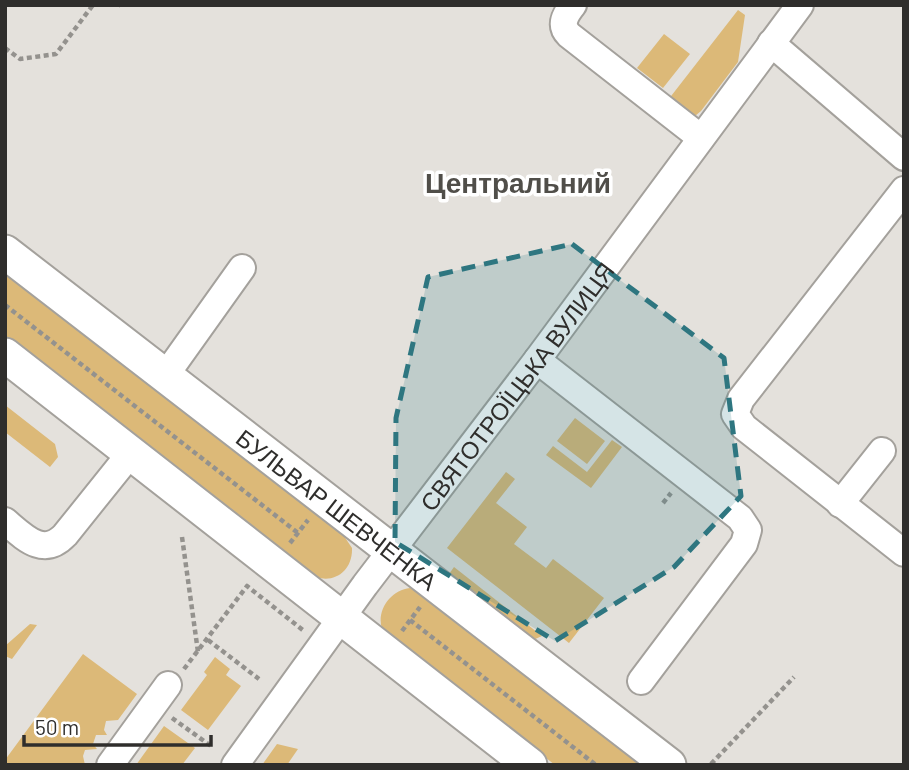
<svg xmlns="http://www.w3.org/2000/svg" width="909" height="770" viewBox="0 0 909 770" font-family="Barlow,sans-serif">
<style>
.green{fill:#dcb978}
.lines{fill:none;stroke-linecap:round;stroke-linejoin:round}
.minor-casing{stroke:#a4a19c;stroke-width:30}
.major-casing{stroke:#a4a19c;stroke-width:37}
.path{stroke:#94928e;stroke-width:4.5;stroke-dasharray:5 3.5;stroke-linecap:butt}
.minor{stroke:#fff;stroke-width:26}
.major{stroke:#fff;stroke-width:33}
.marked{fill:#2e7680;fill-opacity:0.2;stroke:#2e7680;stroke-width:5;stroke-dasharray:14 9;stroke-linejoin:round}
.labels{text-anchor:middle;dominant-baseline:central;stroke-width:7;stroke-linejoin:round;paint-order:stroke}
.street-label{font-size:24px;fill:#2f2e2c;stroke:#fff}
.quarter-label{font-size:28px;font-weight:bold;fill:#504e49;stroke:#fff}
</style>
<rect width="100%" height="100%" fill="#e4e1dc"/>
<path class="green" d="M 738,10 L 745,15 L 738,62 L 701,111 L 695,116 L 668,100 Z
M 664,34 L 690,54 L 663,88 L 637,68 Z
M 5,270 L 342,533 L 352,548 C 353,574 329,587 308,573 L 5,337 Z
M 5,405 L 55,444 L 58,457 L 50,467 L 5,432 Z
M 575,418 L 605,441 L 587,464 L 557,441 Z
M 612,440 L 622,447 L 591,488 L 546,455 L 553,446 L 587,472 Z
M 506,472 L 515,479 L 496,503 L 527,527 L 514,544 L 546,568 L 553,559 L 604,598 L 569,643 L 447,548 Z
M 454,567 L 542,636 L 533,640 L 449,574 Z
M 410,588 L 420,592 L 645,765 L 555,765 L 382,629 C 376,610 391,590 410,588 Z
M 30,624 L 37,625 L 12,659 L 5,656 L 5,646 Z
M 83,654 L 137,694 L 118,720 L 106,721 L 104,730 L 107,735 L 96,735 L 93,744 L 97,749 L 85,750 L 83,756 L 85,765 L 5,765 L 5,760 Z
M 215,657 L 230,669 L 226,675 L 241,686 L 208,730 L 181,710 L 207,675 L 204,672 Z
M 164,726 L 195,748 L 182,765 L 136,765 Z
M 277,744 L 298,749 L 287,765 L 262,765 Z"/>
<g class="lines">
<g class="minor-casing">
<g id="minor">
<path d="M 573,5 C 565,15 559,25 569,35 L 701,138"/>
<path d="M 771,43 L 904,157"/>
<path d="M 904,190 L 741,399 L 735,414 L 744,427 L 904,553"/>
<path d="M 537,360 L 740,518 L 748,530 L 744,544 L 641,681"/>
<path d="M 165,376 L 242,268"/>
<path d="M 840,504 L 882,451"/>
<path d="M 5,521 C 24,537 43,558 65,535 L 130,454"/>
<path d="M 110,765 L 168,685"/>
<path id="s1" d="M 235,765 L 365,585 L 537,360 L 800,5"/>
</g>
</g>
<g class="major-casing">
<g id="major">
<path id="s2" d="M 5,252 L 669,765"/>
<path d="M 5,355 L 530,765"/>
</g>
</g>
<path class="path" d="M 120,5 L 121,6
M 5,48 L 20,59 L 56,54 L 93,5
M 5,305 L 298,533
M 663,503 L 671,493
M 182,537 L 198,652
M 290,543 L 308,520
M 410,620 L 596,765
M 402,631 L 420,607
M 208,640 L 259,679
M 184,669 L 247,586 L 304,631
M 172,718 L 211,746
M 711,764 L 794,677"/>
<use href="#minor" class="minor"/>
<use href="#major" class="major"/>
</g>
<path class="marked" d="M 572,244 L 724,358 L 741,496 L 674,567 L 555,641 L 395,542 L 396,418 L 428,277 Z"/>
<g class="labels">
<g class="street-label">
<text stroke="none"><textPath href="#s1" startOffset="472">СВЯТОТРОЇЦЬКА ВУЛИЦЯ</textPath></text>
<text stroke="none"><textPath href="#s2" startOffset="420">БУЛЬВАР ШЕВЧЕНКА</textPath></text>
</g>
<g class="quarter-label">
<text x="518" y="182">Центральний</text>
</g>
</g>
<rect width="909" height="770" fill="none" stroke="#2f2e2c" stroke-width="14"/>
<path d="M24 735v10h187v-10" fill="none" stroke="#2f2e2c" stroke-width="3.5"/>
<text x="35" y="735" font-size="21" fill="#2f2e2c" stroke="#ffffff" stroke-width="5" paint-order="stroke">50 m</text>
</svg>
